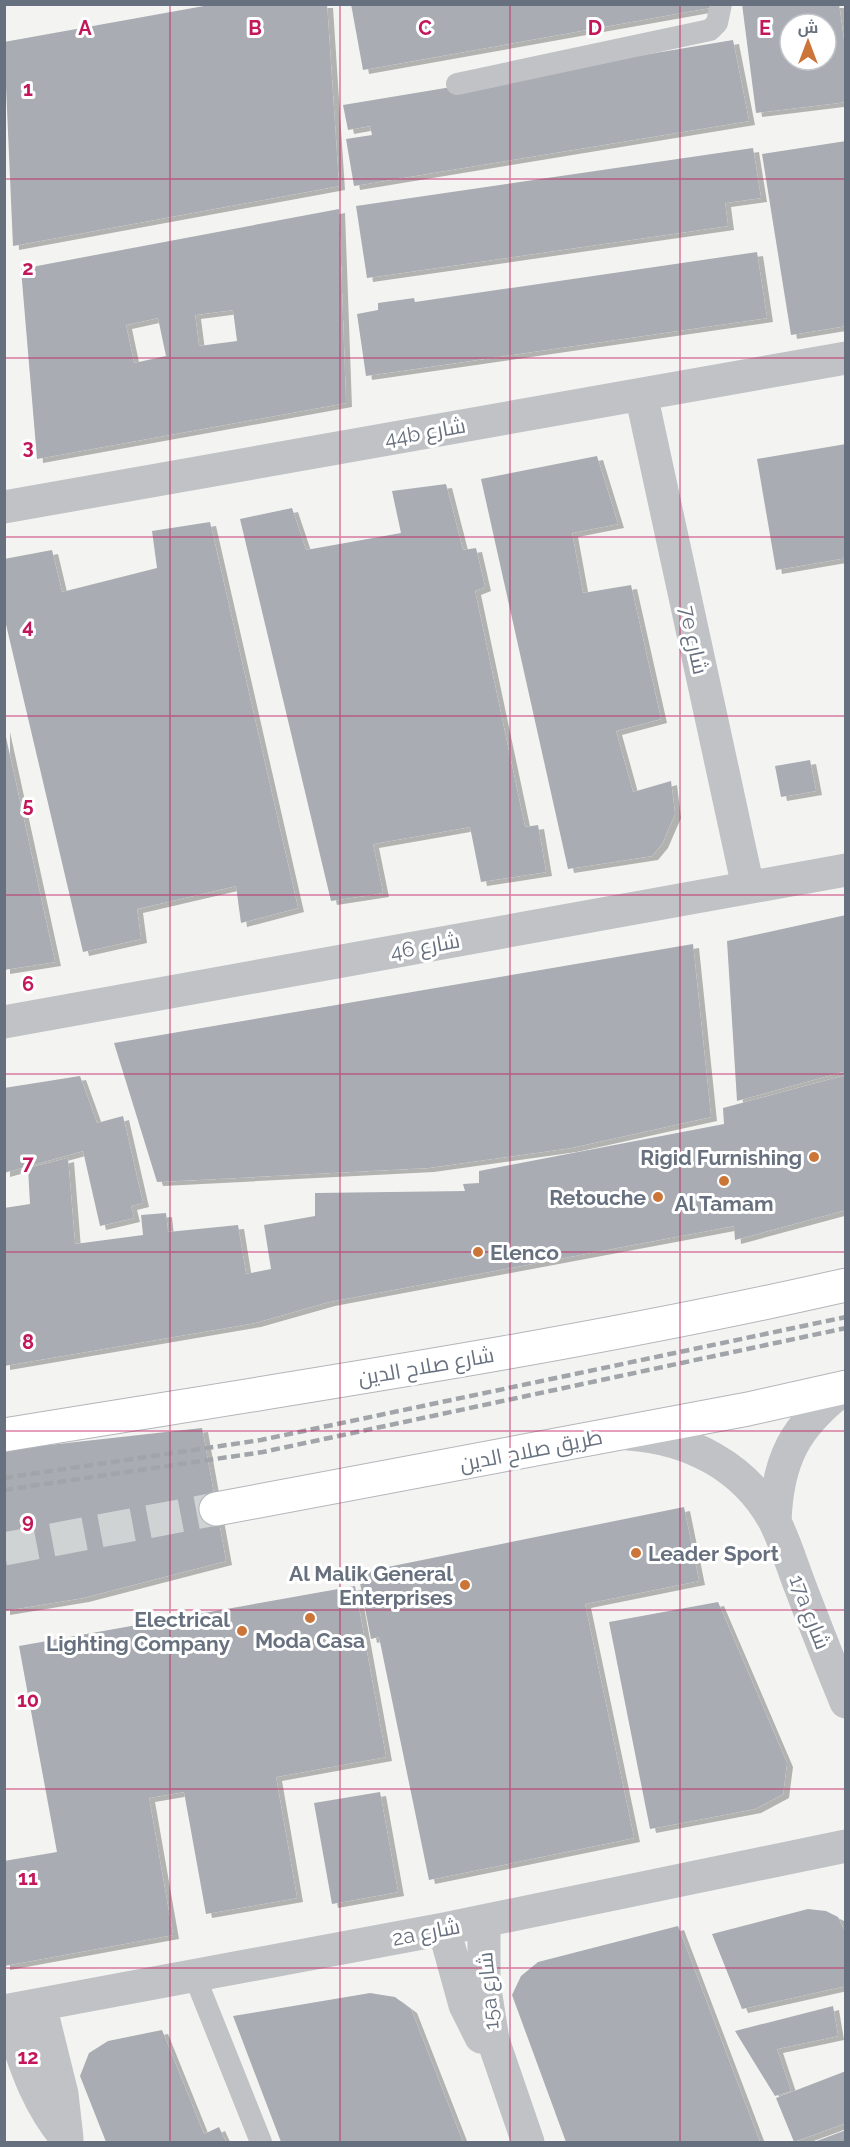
<svg xmlns="http://www.w3.org/2000/svg" width="850" height="2147" viewBox="0 0 850 2147" font-family="Raleway,Cairo,sans-serif">
<style>
.building{fill:#a9adb3;fill-rule:evenodd;filter:url(#shadow)}
.lines{fill:none;stroke-linecap:round;stroke-linejoin:round}
.secondary-tunnel{stroke:#d0d3d4;stroke-width:33;stroke-dasharray:33 16;stroke-linecap:butt}
.secondary-casing{stroke:#b2b5ba;stroke-width:35}
.service{stroke:#c0c2c5;stroke-width:22}
.minor{stroke:#c0c2c5;stroke-width:33}
.secondary{stroke:#fff;stroke-width:33}
.rail{stroke:#a1a5aa;stroke-width:4.5;stroke-dasharray:9 4.5;stroke-linecap:butt}
.grid{fill:none;stroke:#c2185b;stroke-width:1.5;stroke-opacity:0.55}
.poi-dot{fill:#cc7539;stroke:#fff;stroke-width:2}
.labels{text-anchor:middle;dominant-baseline:central;stroke-width:6;stroke-linejoin:round;paint-order:stroke}
.street-label{font-size:21px;fill:#67707e;stroke:#fff}
.poi-label{font-size:21px;font-weight:bold;fill:#67707e;stroke:#fff;text-anchor:end}
.grid-label{font-size:20px;text-anchor:middle;font-weight:bold;fill:#c2185b;stroke:#fff;stroke-width:6;stroke-linejoin:round;paint-order:stroke}
</style>
<defs>
<filter id="shadow"><feDropShadow dx="6" dy="4" stdDeviation="0" flood-color="#0004"/></filter>
</defs>
<rect width="100%" height="100%" fill="#f3f4f1"/>
<path class="building" d="M 215,4 L 327,4 L 339,186 L 13,246 L 4,42 Z
M 351,4 L 714,4 L 715,7 L 363,70 Z
M 742,4 L 839,4 L 846,55 L 846,102 L 756,113 ZM 790,24 L 826,24 L 826,60 L 790,60 Z
M 733,40 L 749,121 L 354,186 L 346,139 L 372,135 L 370,126 L 348,130 L 343,105 Z
M 846,141 L 846,326 L 791,335 L 762,154 Z
M 753,148 L 761,198 L 725,203 L 728,226 L 367,278 L 356,206 Z
M 339,209 L 346,403 L 37,459 L 21,269 ZM 233,310 L 237,341 L 199,346 L 195,315 ZM 158,318 L 166,356 L 134,363 L 126,325 Z
M 757,252 L 767,318 L 366,376 L 357,314 L 378,310 L 378,303 L 414,298 L 415,302 Z
M 846,444 L 846,558 L 776,570 L 757,459 Z
M 597,456 L 618,524 L 572,533 L 583,593 L 631,585 L 661,719 L 616,731 L 633,792 L 671,781 L 675,814 L 662,844 L 652,856 L 568,869 L 481,479 Z
M 446,484 L 463,550 L 476,548 L 485,587 L 475,591 L 525,827 L 538,825 L 546,872 L 481,882 L 470,827 L 373,844 L 383,893 L 331,901 L 240,519 L 292,508 L 306,550 L 401,533 L 392,491 Z
M 210,522 L 298,908 L 241,923 L 236,886 L 137,909 L 141,939 L 83,952 L 4,616 L 4,559 L 52,550 L 62,592 L 157,568 L 152,531 Z
M 4,728 L 55,962 L 4,970 Z
M 810,760 L 816,791 L 781,797 L 775,766 Z
M 846,915 L 846,1071 L 737,1101 L 727,941 Z
M 693,944 L 711,1117 L 571,1148 L 428,1168 L 157,1182 L 114,1043 Z
M 846,1075 L 846,1210 L 735,1240 L 734,1226 L 329,1302 L 255,1323 L 4,1366 L 4,1208 L 30,1204 L 28,1168 L 68,1158 L 75,1244 L 143,1235 L 141,1215 L 166,1213 L 168,1232 L 238,1225 L 246,1274 L 271,1269 L 264,1225 L 315,1216 L 315,1193 L 465,1191 L 463,1184 L 479,1183 L 479,1171 L 724,1124 L 723,1108 Z
M 80,1076 L 97,1123 L 123,1116 L 143,1203 L 131,1206 L 134,1218 L 100,1226 L 83,1151 L 4,1173 L 4,1088 Z
M 202,1428 L 226,1561 L 83,1598 L 4,1611 L 4,1450 Z
M 684,1507 L 699,1581 L 585,1604 L 634,1838 L 429,1880 L 379,1637 L 371,1639 L 358,1573 Z
M 355,1586 L 386,1757 L 276,1777 L 297,1898 L 206,1914 L 184,1792 L 149,1798 L 173,1935 L 4,1966 L 4,1861 L 57,1852 L 19,1646 Z
M 718,1602 L 787,1763 L 783,1794 L 755,1809 L 650,1829 L 609,1622 Z
M 380,1792 L 398,1892 L 332,1904 L 314,1803 Z
M 808,1909 L 826,1911 L 838,1917 L 846,1934 L 846,1986 L 742,2009 L 712,1934 Z
M 678,1926 L 760,2142 L 566,2142 L 512,1995 L 521,1976 L 538,1962 Z
M 370,1993 L 395,1997 L 411,2009 L 463,2142 L 281,2142 L 233,2016 Z
M 833,2006 L 838,2036 L 777,2049 L 791,2091 L 775,2096 L 735,2031 Z
M 162,2030 L 204,2134 L 219,2127 L 226,2142 L 106,2142 L 80,2076 L 89,2053 L 108,2041 Z
M 846,2071 L 846,2123 L 794,2142 L 776,2098 Z
M 846,2130 L 846,2142 L 814,2142 Z"/>
<g class="lines">
<path class="secondary-tunnel" d="M 4,1549 L 216,1509"/>
<g class="secondary-casing">
<path id="secondary" d="M 4,1435 C 285,1389 568,1348 846,1285
M 216,1509 L 748,1409 L 846,1387"/>
</g>
<path class="service" d="M 457,84 L 710,30 L 717,23 L 721,4
M 195,1977 L 261,2142"/>
<path class="minor" d="M 641,394 L 748,887
M 4,507 L 846,358
M 4,1022 L 846,870
M 628,1434 C 689,1438 745,1466 775,1522 C 785,1542 792,1565 800,1586 C 815,1625 830,1664 846,1702
M 775,1522 C 777,1460 795,1425 846,1387
M 484,1921 L 484,1983 L 493,2040 L 528,2142
M 444,1929 L 465,2005 L 481,2037
M 40,2005 L 62,2094 L 67,2138
M 4,2011 L 444,1929 L 846,1846
M 7,2011 C 23,2057 34,2101 67,2139"/>
<use href="#secondary" class="secondary"/>
<path class="rail" d="M 4,1478 L 261,1440 L 846,1317
M 4,1490 L 263,1452 L 846,1328"/>
</g>
<path class="grid" d="M 170,4 L 170,2142M 340,4 L 340,2142M 510,4 L 510,2142M 680,4 L 680,2142M 4,179 L 846,179M 4,358 L 846,358M 4,537 L 846,537M 4,716 L 846,716M 4,895 L 846,895M 4,1074 L 846,1074M 4,1252 L 846,1252M 4,1431 L 846,1431M 4,1610 L 846,1610M 4,1789 L 846,1789M 4,1968 L 846,1968"/>
<g class="poi-dot">
<circle cx="814" cy="1157" r="6"/>
<circle cx="724" cy="1181" r="6"/>
<circle cx="658" cy="1197" r="6"/>
<circle cx="478" cy="1252" r="6"/>
<circle cx="636" cy="1553" r="6"/>
<circle cx="465" cy="1585" r="6"/>
<circle cx="310" cy="1618" r="6"/>
<circle cx="242" cy="1631" r="6"/>
</g>
<g class="labels">
<g class="street-label">
<text transform="translate(425 432) rotate(-10)">44b شارع</text>
<text transform="translate(694 640) rotate(78)">7e شارع</text>
<text transform="translate(425 946) rotate(-10)">شارع 46</text>
<text transform="translate(426 1366) rotate(-10)">شارع صلاح الدين</text>
<text transform="translate(531 1450) rotate(-11)">طريق صلاح الدين</text>
<text transform="translate(810 1612) rotate(69)">17a شارع</text>
<text transform="translate(426 1932) rotate(-11)">2a شارع</text>
<text transform="translate(488 1991) rotate(-95)">15a شارع</text>
</g>
<g class="poi-label">
<text x="802" y="1157">Rigid Furnishing</text>
<text x="646" y="1197">Retouche</text>
<text x="724" y="1203" text-anchor="middle">Al Tamam</text>
<text x="490" y="1252" text-anchor="start">Elenco</text>
<text x="648" y="1553" text-anchor="start">Leader Sport</text>
<text x="453" y="1573">Al Malik General<tspan x="453" dy="24">Enterprises</tspan></text>
<text x="230" y="1619">Electrical<tspan x="230" dy="24">Lighting Company</tspan></text>
<text x="310" y="1640" text-anchor="middle">Moda Casa</text>
</g>
</g>
<g class="grid-label">
<text x="85" y="35">A</text>
<text x="255" y="35">B</text>
<text x="425" y="35">C</text>
<text x="595" y="35">D</text>
<text x="765" y="35">E</text>
<text x="28" y="96">1</text>
<text x="28" y="275">2</text>
<text x="28" y="454">3</text>
<text x="28" y="633">4</text>
<text x="28" y="812">5</text>
<text x="28" y="991">6</text>
<text x="28" y="1170">7</text>
<text x="28" y="1349">8</text>
<text x="28" y="1528">9</text>
<text x="28" y="1707">10</text>
<text x="28" y="1885">11</text>
<text x="28" y="2064">12</text>
</g>
<rect width="850" height="2147" fill="none" stroke="#67707e" stroke-width="12"/>
<g transform="translate(808 42)"><circle r="28" fill="#ffffff" stroke="#c2c6cb" stroke-width="1.5"/>
<path d="M0-4.5L10 22L0 15L-10 22Z" fill="#cc7539"/>
<text y="-9" font-size="16" font-weight="bold" text-anchor="middle" fill="#67707e">ش</text>
</g>
</svg>
